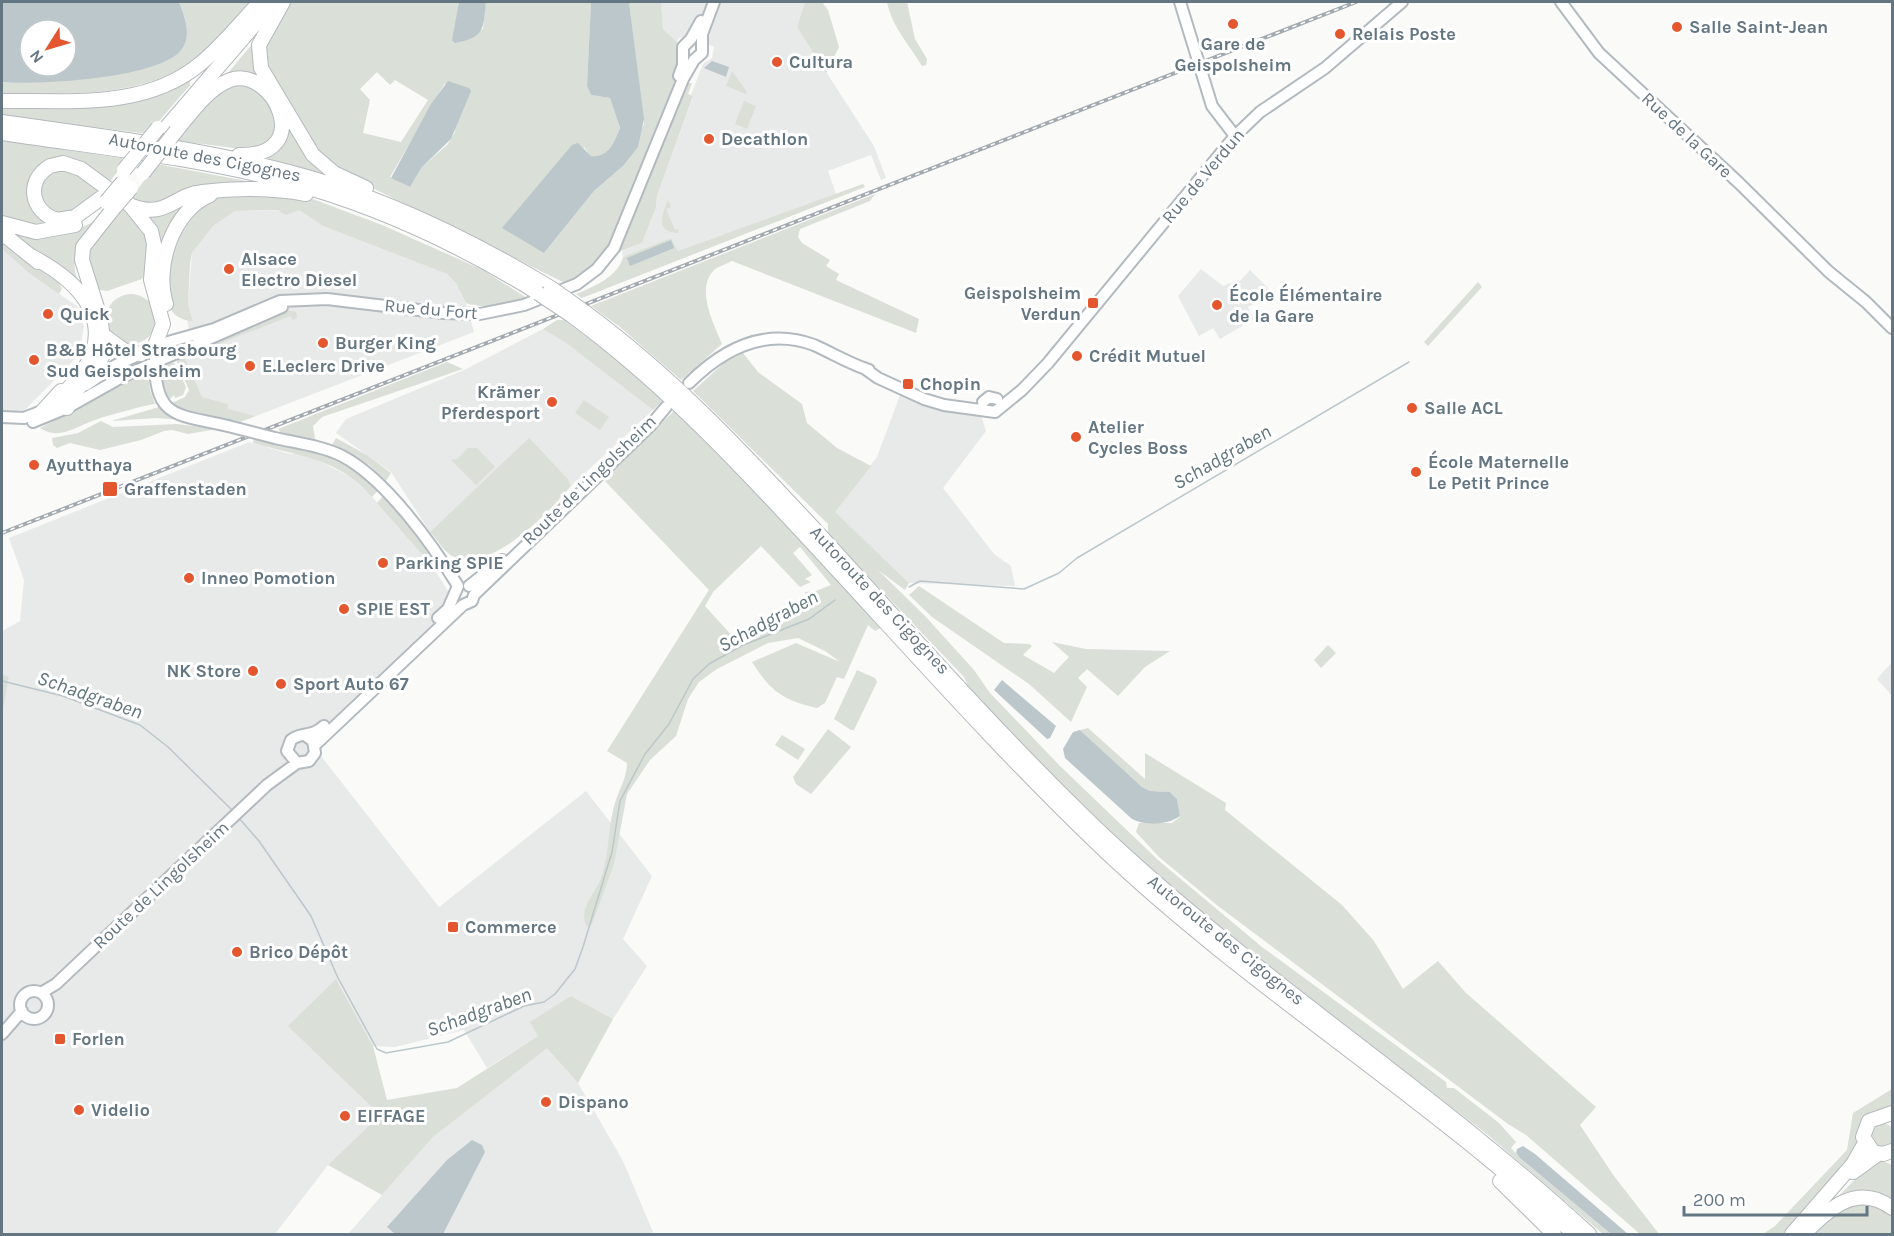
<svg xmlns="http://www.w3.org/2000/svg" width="1894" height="1236" viewBox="0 0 1894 1236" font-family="Karla,sans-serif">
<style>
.built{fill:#e8e9e9}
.green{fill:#dadfd7;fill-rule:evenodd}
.water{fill:#bbc7cb;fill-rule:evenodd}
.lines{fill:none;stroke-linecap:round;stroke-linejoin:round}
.stream{stroke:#bbc7cb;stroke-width:1.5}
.secondary-casing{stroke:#b3babf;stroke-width:14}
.highway-casing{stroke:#b4b9bd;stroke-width:16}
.secondary{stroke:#fff;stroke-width:10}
.highway{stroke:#fff;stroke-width:14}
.rail-casing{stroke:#a2aab0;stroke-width:4}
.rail{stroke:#fff;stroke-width:1.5;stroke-dasharray:4.5;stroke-linecap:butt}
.secondary-bridge-casing{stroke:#b3babf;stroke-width:14;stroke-linecap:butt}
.highway-bridge-casing{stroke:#b4b9bd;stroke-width:16;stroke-linecap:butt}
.secondary-bridge{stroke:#fff;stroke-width:10}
.highway-bridge{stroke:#fff;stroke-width:14}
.poi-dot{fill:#e4572e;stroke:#fff;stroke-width:2}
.labels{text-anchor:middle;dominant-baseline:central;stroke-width:6;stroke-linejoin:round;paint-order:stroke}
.poi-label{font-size:18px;font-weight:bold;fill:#657683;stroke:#fff;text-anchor:start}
.street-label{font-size:18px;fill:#657683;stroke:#fff}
.water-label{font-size:20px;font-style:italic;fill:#60757c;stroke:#fff}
</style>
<rect width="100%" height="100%" fill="#fafaf8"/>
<path class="built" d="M 661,2 L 805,2 L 797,27 L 874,146 L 886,178 L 881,180 L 871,155 L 828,171 L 836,194 L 678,251 L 671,238 L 623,257 L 622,251 L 642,243 L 656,209 L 657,196 L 693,97 L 691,95 L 703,64 L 712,58 L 714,47 L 689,36 L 679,38 L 677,42 L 663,29 Z
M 299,210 L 323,226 L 447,274 L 456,283 L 466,303 L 474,332 L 256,416 L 227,409 L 228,404 L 202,397 L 185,358 L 198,343 L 191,340 L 187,320 L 193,320 L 188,304 L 192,253 L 213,226 L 235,211 Z
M 2,249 L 30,274 L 77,306 L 84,326 L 80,350 L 74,360 L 16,419 L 2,420 Z
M 1201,269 L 1223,286 L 1230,283 L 1236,285 L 1250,270 L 1272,292 L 1248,307 L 1254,319 L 1220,339 L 1213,328 L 1199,336 L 1178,296 Z
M 543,329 L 566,343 L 653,410 L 571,486 L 568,479 L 529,439 L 430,532 L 391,472 L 336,433 L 346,419 L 464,370 Z
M 900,395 L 940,409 L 981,415 L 986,431 L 943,488 L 994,554 L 1011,566 L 1015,586 L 909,583 L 834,512 L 877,457 Z
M 249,442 L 290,454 L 307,454 L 350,477 L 368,492 L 433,567 L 461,612 L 322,742 L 321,756 L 439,907 L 586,791 L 652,876 L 623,939 L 647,966 L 613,1019 L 571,996 L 538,1036 L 487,1068 L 464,1030 L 395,1047 L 373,1046 L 337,980 L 289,1026 L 380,1115 L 328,1165 L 275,1234 L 2,1234 L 2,716 L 9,677 L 2,674 L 2,631 L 20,621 L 24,580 L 9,538 Z
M 1892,662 L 1892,696 L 1877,679 Z
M 547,1047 L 578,1083 L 623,1161 L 653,1232 L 651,1234 L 348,1234 L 433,1137 Z"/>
<path class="green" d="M 179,2 L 251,2 C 236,20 220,40 201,55 C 143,100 70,93 2,94 L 2,82 C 35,84 168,78 184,46 C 191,31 184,15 179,2 Z
M 292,2 L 459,2 L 453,41 L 483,29 L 486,2 L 591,2 L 587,86 L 591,95 L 610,98 L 620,128 C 614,142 609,158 591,157 L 584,147 L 544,253 L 594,191 L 623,166 L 644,124 L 629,2 L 661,2 L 663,29 L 677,42 L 679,65 L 673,88 L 620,226 L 603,257 L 583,275 L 567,284 L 338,171 L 322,159 L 263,61 L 267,33 ZM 377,72 L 390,85 L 395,80 L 428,100 L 401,142 L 363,133 L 370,100 L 360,89 ZM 445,83 L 455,132 L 448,144 L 422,167 L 410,187 L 390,177 Z
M 805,2 L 822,2 L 828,10 L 839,47 L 826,73 L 797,27 Z
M 887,2 L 907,2 L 915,39 L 927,59 L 926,65 L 922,66 C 909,44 892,27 887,2 Z
M 258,37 L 271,89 L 228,73 Z
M 732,71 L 747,92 L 746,94 L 726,86 Z
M 185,79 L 190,81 L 190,85 L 148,134 L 2,115 L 2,104 L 66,103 Z
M 236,81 L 256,86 L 276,114 L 275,140 L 249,150 L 172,140 L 209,100 Z
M 685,83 L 692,83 L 688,94 L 693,96 L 657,196 L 656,208 L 642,243 L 616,253 Z
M 744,101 L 756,106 L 747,129 L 735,124 Z
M 285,119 L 323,171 L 322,175 L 258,157 Z
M 2,140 L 127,159 L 108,184 L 69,159 L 29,184 L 53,222 L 37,227 L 2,217 Z
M 157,164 L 268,185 L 148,207 L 130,199 Z
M 57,168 L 77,172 L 104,189 L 77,212 L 55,215 L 39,201 L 40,178 Z
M 863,184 L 865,187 L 582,298 L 576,294 C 593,287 618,277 623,257 L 671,238 L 678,251 Z
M 875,194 L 870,201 L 800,229 L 798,237 L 802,243 L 830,260 L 826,266 L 839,274 L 836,280 L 919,319 L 916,333 L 732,261 C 727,264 719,266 714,270 C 695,290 714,324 722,344 L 681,380 L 620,327 L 591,306 Z
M 220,195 L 310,198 L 382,225 L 481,269 L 527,298 C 506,302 487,311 466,303 L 456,283 L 447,274 L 323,226 L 299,210 L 286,215 L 278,210 L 235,211 L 213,226 L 192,253 L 190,263 L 188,304 L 193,321 C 140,318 173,225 198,204 C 204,200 213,198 220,195 Z
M 197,196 L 154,278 L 148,217 Z
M 668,200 L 671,207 L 666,209 L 675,230 L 679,229 L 678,233 C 655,232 662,215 668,200 Z
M 123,203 L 151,238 L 147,272 L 142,279 L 107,291 L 93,289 L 82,260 Z
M 93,222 L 96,224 C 80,246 67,259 80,286 L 10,233 C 41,242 66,235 93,222 Z
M 2,237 L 59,283 L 62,289 L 59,294 L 30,274 L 2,249 Z
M 1478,282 L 1482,287 L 1428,346 L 1424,342 Z
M106 319a25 25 0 1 1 50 0a25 25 0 1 1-50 0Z
M 285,310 L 296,312 L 297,318 L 293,320 L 290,316 L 211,347 L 213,352 L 204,349 Z
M 557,320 L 564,320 L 631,370 L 663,400 L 653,410 L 566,343 L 543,329 Z
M 200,346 L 201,350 L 185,358 L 202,397 L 228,404 L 228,409 L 256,416 L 240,422 L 185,411 L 172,403 L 185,397 L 189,390 L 177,362 L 179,356 Z
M 743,353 L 758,372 L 802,404 L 807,423 L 837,448 L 871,466 L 835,512 L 909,583 L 905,590 L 878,570 L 926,617 L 974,670 L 990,693 L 1060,766 L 1158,860 L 1262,947 L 1446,1082 L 1447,1088 L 1454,1088 L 1499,1123 L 1516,1142 L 1511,1148 L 1520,1158 L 1611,1234 L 1603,1234 L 1488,1135 L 1286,981 L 1169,886 L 1044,768 L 968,686 L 964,677 L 828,534 L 828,524 L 693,391 L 725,362 Z
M 168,360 L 175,364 L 186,387 L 183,395 L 175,398 L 174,395 L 169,400 L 163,391 L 160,366 Z
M 447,362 L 463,369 L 322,417 L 313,426 L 315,439 L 281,433 L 278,429 Z
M 140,375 L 148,376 L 150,390 L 155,404 C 146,405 105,416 95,420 C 77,426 59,441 40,428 Z
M 584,400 L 609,417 L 600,430 L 575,413 Z
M 159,407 L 180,420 L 157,418 L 111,421 Z
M 674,411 L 773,510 L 882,627 L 875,631 L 868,625 L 844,679 L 837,677 L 825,703 L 817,708 C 783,700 771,692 752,662 L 796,643 L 840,662 L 825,651 L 798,638 L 768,643 L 717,669 L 699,682 L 688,699 L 676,736 L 650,760 L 627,794 L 614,864 L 592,924 L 587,927 C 578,910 593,896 600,881 C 610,856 607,828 615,803 C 619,789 627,778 627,763 L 607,751 L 709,590 L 603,479 ZM 761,546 L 800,587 L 811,582 L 805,579 L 812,575 L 793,553 L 800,547 L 831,585 L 816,591 L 805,592 L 806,598 L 794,610 L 734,638 L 705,606 L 713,592 Z
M 101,421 L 113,427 L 177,424 L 217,429 L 188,434 L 172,430 L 164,431 L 141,440 L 100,450 L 70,443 L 57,448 L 53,445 L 52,438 L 78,433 Z
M 254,438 C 305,450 338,454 379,489 L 372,497 C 337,457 299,457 253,443 Z
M 336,438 L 367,455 L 391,473 L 386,481 L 369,465 L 332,445 Z
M 529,438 L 568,479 L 571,486 C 549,512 490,575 452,556 C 443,551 438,540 430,532 Z
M 468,448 L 477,448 L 495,467 L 476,485 L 451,460 L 457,459 Z
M 384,495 L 435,561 L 433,567 L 377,503 Z
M 919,586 L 1004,643 L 1029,644 L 1032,646 L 1023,655 L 1054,673 L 1069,657 L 1052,642 L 1086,649 L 1170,651 L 1145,667 L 1118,696 L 1087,669 L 1078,678 L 1087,687 L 1071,722 L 1029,684 L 932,617 L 909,595 Z
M 1328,645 L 1336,653 L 1321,668 L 1314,660 Z
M 857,670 L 875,678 L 877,682 L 854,730 L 851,730 L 834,719 Z
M 2,674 L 9,677 L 2,716 Z
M 1088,728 L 1145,779 L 1145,753 L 1226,803 L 1225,810 L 1342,905 L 1374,941 L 1403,989 L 1438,961 L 1465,992 L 1596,1107 L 1580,1125 L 1614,1176 L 1659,1234 L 1640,1234 L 1526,1135 L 1508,1124 L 1218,906 L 1159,857 L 1136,832 L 1139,823 L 1172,823 L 1180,817 L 1177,799 L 1170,792 L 1150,791 L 1142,787 L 1080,730 L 1073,732 Z
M 828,729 L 851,747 L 811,794 L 796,784 L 793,777 Z
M 782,735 L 805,749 L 798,760 L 775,745 Z
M 336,979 L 373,1046 L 387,1100 L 457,1088 L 538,1036 L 530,1022 L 571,996 L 613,1019 L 578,1083 L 547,1048 L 433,1137 L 382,1195 L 328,1165 L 380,1115 L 288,1026 Z
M 1892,1089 L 1892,1106 L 1874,1111 L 1864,1118 L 1857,1132 L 1856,1151 L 1786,1234 L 1763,1234 L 1775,1226 L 1847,1150 L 1853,1113 Z
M1870 1135a12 12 0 1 1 24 0a12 12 0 1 1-24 0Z
M 1881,1160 L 1892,1165 L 1892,1204 L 1835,1200 L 1863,1171 Z
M 1863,1201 L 1892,1213 L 1892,1234 L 1810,1234 L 1834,1212 Z"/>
<path class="water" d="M 2,2 L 179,2 C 184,15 191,32 184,46 C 168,79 36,85 2,82 ZM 30,30 L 66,30 L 66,66 L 30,66 Z
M 459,2 L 486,2 C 483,30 485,37 455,43 L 452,40 Z
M 591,2 L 629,2 L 644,119 L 638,147 L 623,166 L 594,191 L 544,253 L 502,228 L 572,145 L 578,143 L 591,156 C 609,158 614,142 620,128 L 610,98 L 591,95 L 587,86 Z
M 712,61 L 729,67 L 726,77 L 704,68 Z
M 448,81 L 469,88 L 471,91 L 451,139 L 422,167 L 410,187 L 391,178 L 431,104 Z
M 671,240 L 674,248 L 630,266 L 627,258 Z
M 1002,680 L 1056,726 L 1050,738 L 1047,739 L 994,690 Z
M 1080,730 L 1142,787 L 1150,791 L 1170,792 L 1177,799 L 1180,816 C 1168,825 1145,826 1132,819 L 1065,758 L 1063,749 L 1073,732 Z
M 472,1140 L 482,1145 L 485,1152 L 443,1234 L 395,1234 L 387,1227 L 447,1160 Z
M 1523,1146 L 1535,1154 L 1628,1234 L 1611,1234 L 1520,1158 L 1516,1153 L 1517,1149 Z"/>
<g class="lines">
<path class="stream" d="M 909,587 L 920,581 L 1024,589 L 1059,573 L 1077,558 L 1409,362
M 2,681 L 63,696 L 140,725 L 168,747 L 233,811
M 238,817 L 259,841 L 311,916 L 338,978 L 377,1049 L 386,1053 L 448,1042 L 524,1006 L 544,1002 L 555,994 L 575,969 L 583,947 L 612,852 L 620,801 L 645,754 L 669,724 L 693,679 L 709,664 L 741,646 L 809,619 L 835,600"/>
<g class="secondary-casing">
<path id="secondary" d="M 1180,2 L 1212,106 L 1235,136
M 1561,2 L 1599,53 L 1739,183 L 1829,272 L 1866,302 L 1892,328
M 679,76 L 683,65 L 683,47 L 691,39 L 701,21
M 155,357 C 154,419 176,414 228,426
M 864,368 L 878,378 L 924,399 L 944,405 L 995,412 L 1022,390 L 1048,363 L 1235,136 L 1260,112 L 1325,68 L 1402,2
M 689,383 C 723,349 765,327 814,345 C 832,353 850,364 869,370
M 86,385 L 116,365 L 168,342 L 214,329 L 280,301 L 327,299 L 444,313 L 480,314 L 524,305 L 577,284 L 597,269 L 614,248 L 683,79 L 694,60 L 702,53 L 702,34 L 714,2
M 983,402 L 989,397 L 997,399
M 2,417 L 24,418 L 47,409
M 33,422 L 67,408 L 124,376 L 282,307
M 275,438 C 297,443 322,446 342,456 C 385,478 433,545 458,586
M 469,586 L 502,560
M 438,618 L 448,609 L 458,586
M 306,736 L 313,741 L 315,753 L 309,761 L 297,763 L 287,751 L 291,740 C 302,731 311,738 324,726
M 315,745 L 463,605 L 472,601 L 474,595 L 650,426 L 666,407
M20 1005a14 14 0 1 1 28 0a14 14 0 1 1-28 0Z
M 41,993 L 56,984 L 267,785 L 297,763
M 2,1034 L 22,1011"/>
</g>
<g class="highway-casing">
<path id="highway" d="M 283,2 L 259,45 L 261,68 L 313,155 L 334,173 L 366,188
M 2,101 C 68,100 144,110 200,64 C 222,46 240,23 260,2
M 2,122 C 97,136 195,147 289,172 C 382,196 468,238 551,288
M 165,129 L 274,2
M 176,131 C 190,114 208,88 230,80 C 273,65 317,157 239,155
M 2,133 C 96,147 192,157 285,181 C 375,205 459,244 538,293
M 101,198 L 75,217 L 57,220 C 31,212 25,181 50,166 L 63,163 L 81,169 L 130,205 L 151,231 L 154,244 L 151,280 L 163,324 L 154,348
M 132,206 C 167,219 173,195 202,192 C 235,188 273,188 306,194
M 2,223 L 36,232 L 75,225
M 2,233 L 38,262
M 31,256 C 67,275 107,306 93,352 C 88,368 71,384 61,398 L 60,403 L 67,408 L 75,392 L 96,368 L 105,351 L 100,317 L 82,260 L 83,247 L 113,209
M 166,304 C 154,267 173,210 210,195
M 582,310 C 670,374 743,452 817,532 C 908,631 998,734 1095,827 C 1250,975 1432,1089 1589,1234
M 571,315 C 653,375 722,446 791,520 C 894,630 993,744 1102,848 C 1250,989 1426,1095 1574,1234
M 103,335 L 125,351 L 141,354
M 41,413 L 61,391
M 1892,1113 L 1869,1121 L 1863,1137 L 1873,1152 L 1883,1154 L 1892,1151
M 1853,1172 L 1878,1154
M 1500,1181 L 1554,1234
M 1792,1234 L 1853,1164 L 1865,1143
M 1804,1234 C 1828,1209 1857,1182 1892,1208"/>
</g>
<use href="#secondary" class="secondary"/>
<use href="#highway" class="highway"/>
<g class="rail-casing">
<path id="rail" d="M 2,533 L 1356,2"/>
</g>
<use href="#rail" class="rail"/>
<g class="secondary-bridge-casing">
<path id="secondary-bridge" d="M 228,426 L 275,438"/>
</g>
<g class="highway-bridge-casing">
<path id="highway-bridge" d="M 124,170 L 158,128
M 143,173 L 176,131
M 106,202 L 123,182
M 113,209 L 131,188
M 551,288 L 582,310
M 538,293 L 571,315"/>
</g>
<use href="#secondary-bridge" class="secondary-bridge"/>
<use href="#highway-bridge" class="highway-bridge"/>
</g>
<g class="poi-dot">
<circle cx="1233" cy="24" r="6"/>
<circle cx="1677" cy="27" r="6"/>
<circle cx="1340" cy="34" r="6"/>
<circle cx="777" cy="62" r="6"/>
<circle cx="709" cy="139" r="6"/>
<circle cx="229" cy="269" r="6"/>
<rect x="1087" y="297" width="12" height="12" rx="3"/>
<circle cx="1217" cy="305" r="6"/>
<circle cx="48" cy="314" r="6"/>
<circle cx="323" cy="343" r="6"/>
<circle cx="1077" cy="356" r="6"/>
<circle cx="34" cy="360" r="6"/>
<circle cx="250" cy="366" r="6"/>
<rect x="902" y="378" width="12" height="12" rx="3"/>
<circle cx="552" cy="402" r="6"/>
<circle cx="1412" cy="408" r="6"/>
<circle cx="1076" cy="437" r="6"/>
<circle cx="34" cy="465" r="6"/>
<circle cx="1416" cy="472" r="6"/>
<rect x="102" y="481" width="16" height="16" rx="3"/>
<circle cx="383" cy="563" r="6"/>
<circle cx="189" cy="578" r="6"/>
<circle cx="344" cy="609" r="6"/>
<circle cx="253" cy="671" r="6"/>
<circle cx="281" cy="684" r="6"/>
<rect x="447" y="921" width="12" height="12" rx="3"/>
<circle cx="237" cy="952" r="6"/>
<rect x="54" y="1033" width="12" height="12" rx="3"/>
<circle cx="546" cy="1102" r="6"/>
<circle cx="79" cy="1110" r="6"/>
<circle cx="345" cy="1116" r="6"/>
</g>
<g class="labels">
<g class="poi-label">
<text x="1689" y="27">Salle Saint-Jean</text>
<text x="1352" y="34">Relais Poste</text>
<text x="1233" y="44" text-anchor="middle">Gare de<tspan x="1233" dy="21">Geispolsheim</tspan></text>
<text x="789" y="62">Cultura</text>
<text x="721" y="139">Decathlon</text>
<text x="241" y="259">Alsace<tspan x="241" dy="21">Electro Diesel</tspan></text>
<text x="1081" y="293" text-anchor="end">Geispolsheim<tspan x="1081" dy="21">Verdun</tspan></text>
<text x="1229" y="295">École Élémentaire<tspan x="1229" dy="21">de la Gare</tspan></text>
<text x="60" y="314">Quick</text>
<text x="335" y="343">Burger King</text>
<text x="46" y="350">B&amp;B Hôtel Strasbourg<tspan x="46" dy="21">Sud Geispolsheim</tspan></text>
<text x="1089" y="356">Crédit Mutuel</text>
<text x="262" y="366">E.Leclerc Drive</text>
<text x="920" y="384">Chopin</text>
<text x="540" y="392" text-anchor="end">Krämer<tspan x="540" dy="21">Pferdesport</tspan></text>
<text x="1424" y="408">Salle ACL</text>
<text x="1088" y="427">Atelier<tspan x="1088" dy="21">Cycles Boss</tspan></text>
<text x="1428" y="462">École Maternelle<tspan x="1428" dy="21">Le Petit Prince</tspan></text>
<text x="46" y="465">Ayutthaya</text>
<text x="124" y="489">Graffenstaden</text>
<text x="395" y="563">Parking SPIE</text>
<text x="201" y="578">Inneo Pomotion</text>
<text x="356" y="609">SPIE EST</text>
<text x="241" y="671" text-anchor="end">NK Store</text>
<text x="293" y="684">Sport Auto 67</text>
<text x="465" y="927">Commerce</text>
<text x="249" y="952">Brico Dépôt</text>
<text x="72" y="1039">Forlen</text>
<text x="558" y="1102">Dispano</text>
<text x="91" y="1110">Videlio</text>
<text x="357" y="1116">EIFFAGE</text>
</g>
<g class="street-label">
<text transform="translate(1687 135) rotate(43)">Rue de la Gare</text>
<text transform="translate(205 157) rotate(11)">Autoroute des Cigognes</text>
<text transform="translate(1203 176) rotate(-50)">Rue de Verdun</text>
<text transform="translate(431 309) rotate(5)">Rue du Fort</text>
<text transform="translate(589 480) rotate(-44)">Route de Lingolsheim</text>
<text transform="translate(880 600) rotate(47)">Autoroute des Cigognes</text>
<text transform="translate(161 885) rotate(-43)">Route de Lingolsheim</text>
<text transform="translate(1226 940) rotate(39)">Autoroute des Cigognes</text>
</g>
<g class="water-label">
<text transform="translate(1222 457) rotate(-30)">Schadgraben</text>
<text transform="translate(768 621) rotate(-28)">Schadgraben</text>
<text transform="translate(90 695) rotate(19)">Schadgraben</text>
<text transform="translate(479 1012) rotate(-20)">Schadgraben</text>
</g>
</g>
<rect width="1894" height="1236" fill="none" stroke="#657683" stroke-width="6"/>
<g transform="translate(48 48) rotate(233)"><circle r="28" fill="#ffffff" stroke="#c1c8cd" stroke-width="1.5"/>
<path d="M0-4.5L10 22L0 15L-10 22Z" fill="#e4572e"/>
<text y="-9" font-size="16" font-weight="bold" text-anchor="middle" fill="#657683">N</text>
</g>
<path d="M1684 1206v9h183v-9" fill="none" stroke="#657683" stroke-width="3"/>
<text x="1693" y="1206" font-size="18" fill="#657683" stroke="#ffffff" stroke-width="4.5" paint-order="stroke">200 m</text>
</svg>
